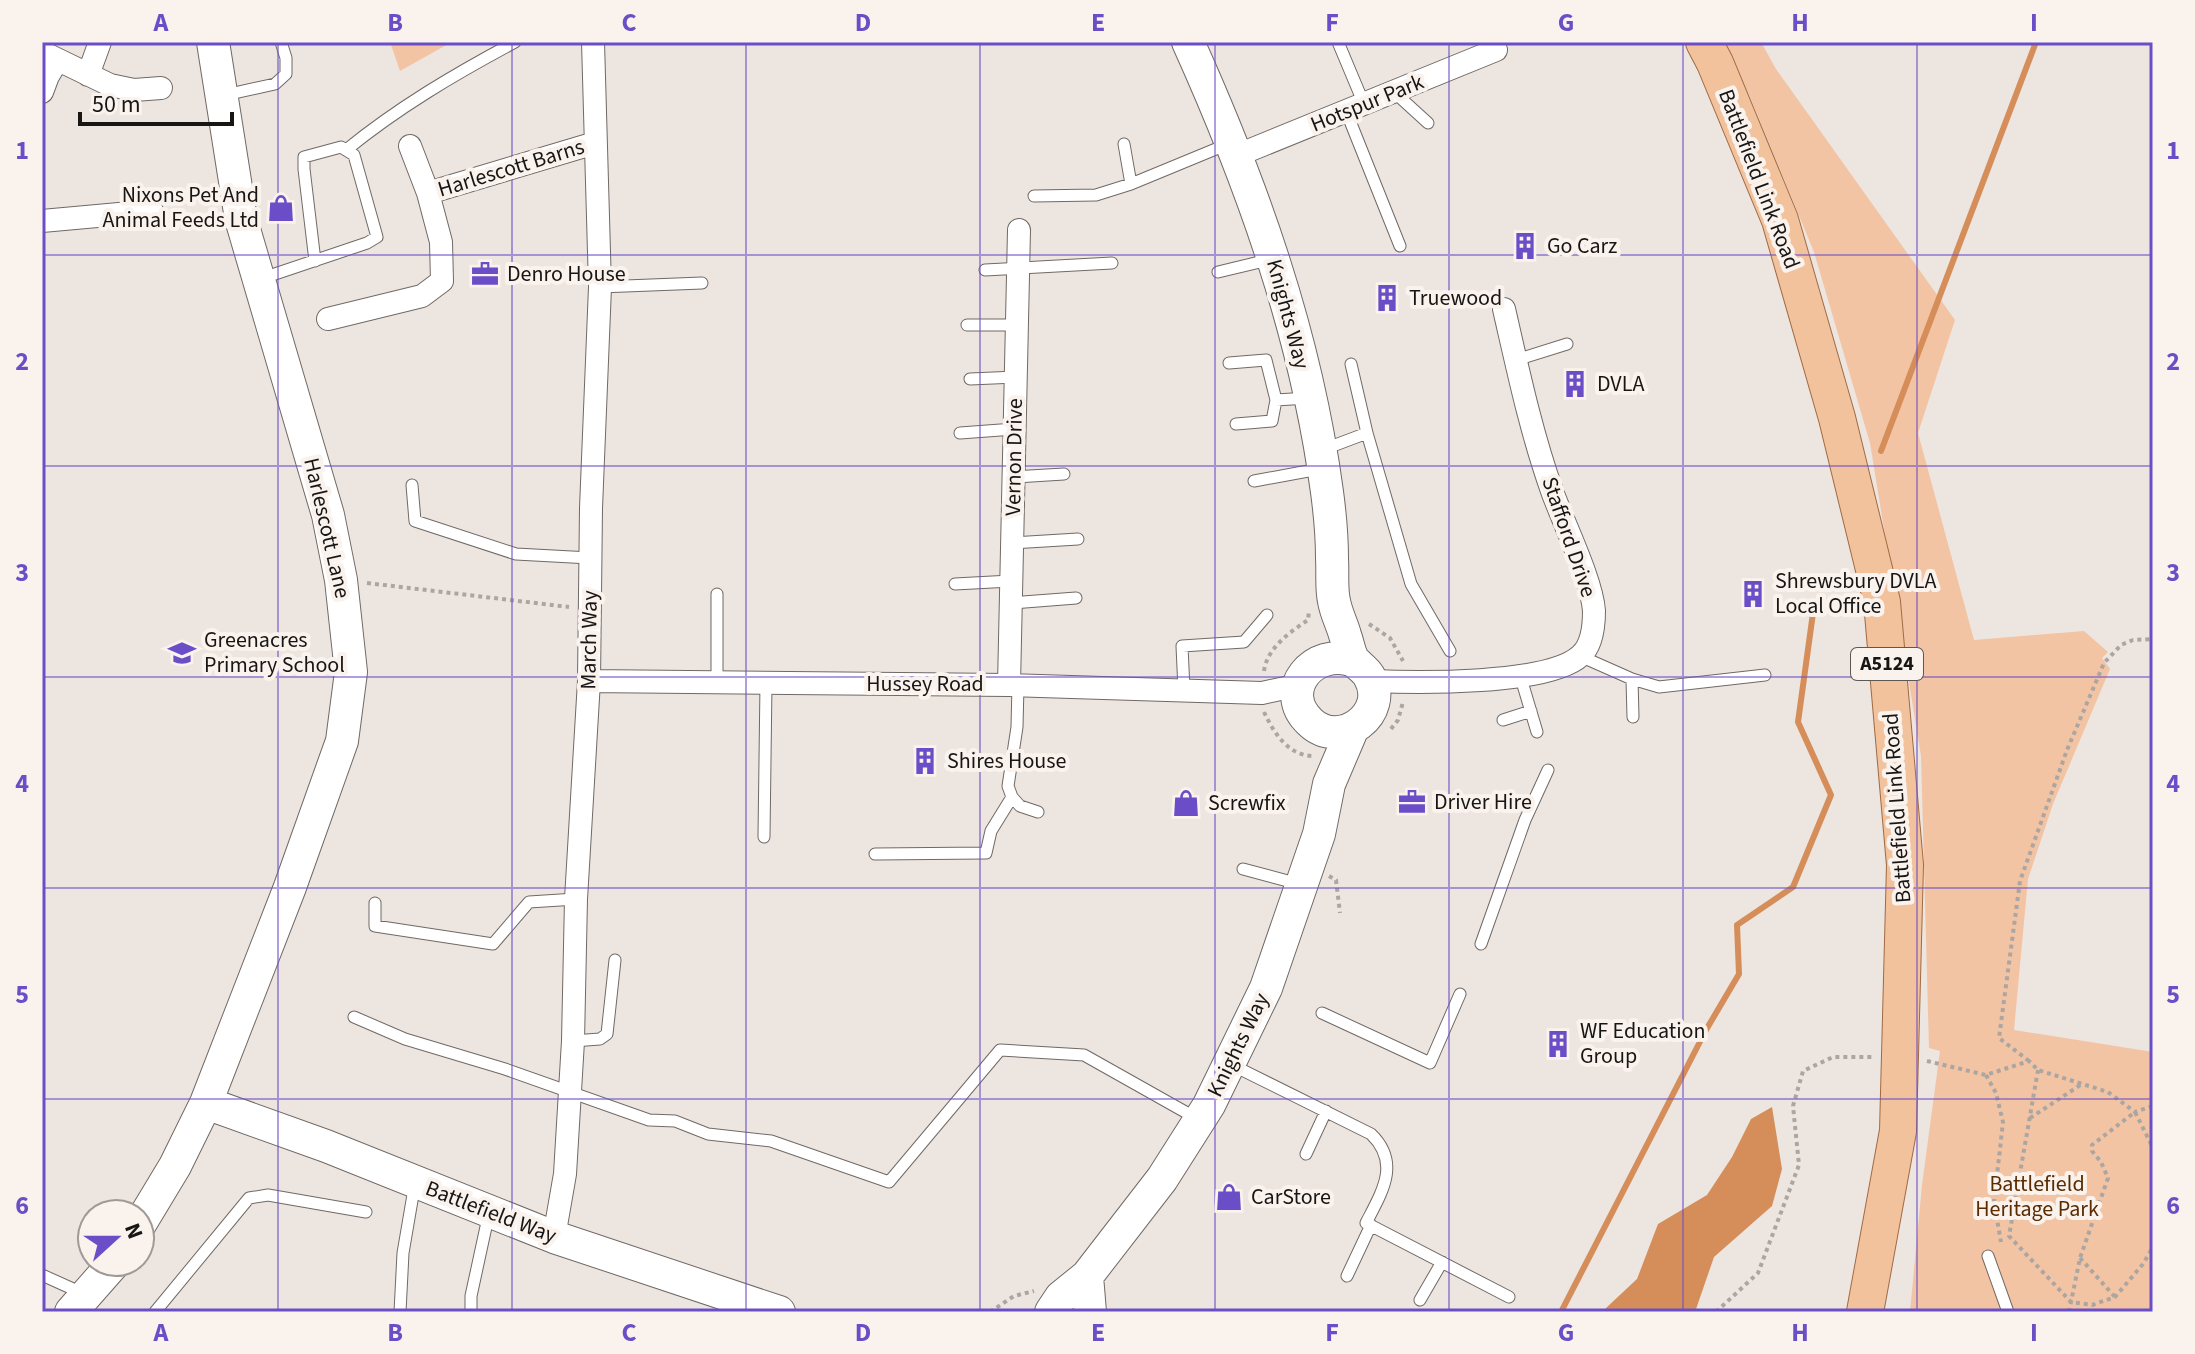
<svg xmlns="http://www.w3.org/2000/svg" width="2195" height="1354" viewBox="0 0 2195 1354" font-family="'Source Sans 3',sans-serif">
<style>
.green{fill:#f3c4a3}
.water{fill:#d58e59}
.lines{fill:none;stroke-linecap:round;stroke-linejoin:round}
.stream{stroke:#d58e59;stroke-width:6}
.lane-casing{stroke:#706965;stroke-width:13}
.street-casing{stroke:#706965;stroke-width:24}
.secondary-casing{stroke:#706965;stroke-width:34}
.primary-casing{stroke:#a06b43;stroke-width:38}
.path{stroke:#aca6a2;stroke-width:4;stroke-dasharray:4 4;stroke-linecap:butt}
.lane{stroke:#fff;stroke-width:11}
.street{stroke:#fff;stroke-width:22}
.secondary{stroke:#fff;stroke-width:32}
.primary{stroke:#f2c29d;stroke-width:36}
.grid{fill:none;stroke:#6b4ec7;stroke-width:2;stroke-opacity:0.55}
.labels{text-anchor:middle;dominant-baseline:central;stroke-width:8;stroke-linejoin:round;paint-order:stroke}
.shield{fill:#faf2ed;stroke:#5c5855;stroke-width:2}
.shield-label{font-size:20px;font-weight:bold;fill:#181614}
.street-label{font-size:22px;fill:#181614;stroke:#faf2ed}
.poi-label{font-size:22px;fill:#181614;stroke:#faf2ed;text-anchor:start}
.park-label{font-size:22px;fill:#5a2c00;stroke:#faf2ed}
.neatline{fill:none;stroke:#6b4ec7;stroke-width:3}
.grid-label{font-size:26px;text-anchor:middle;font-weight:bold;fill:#6b4ec7}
</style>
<rect width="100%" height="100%" fill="#ede5e0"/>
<path class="green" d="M 390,42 L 450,42 L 450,43 L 400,71 Z
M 1722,42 L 1761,42 L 1776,69 L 1955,320 L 1918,433 L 1974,640 L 2084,631 L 2108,652 L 2102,658 L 2110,669 L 2053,804 L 2028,879 L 2014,1030 L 2153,1052 L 2153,1312 L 1910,1312 L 1922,1185 L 1940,1051 L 1929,1048 L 1921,756 L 1870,443 L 1814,252 L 1750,97 Z"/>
<path class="water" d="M 1772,1107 L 1782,1169 L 1772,1206 L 1714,1257 L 1695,1312 L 1605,1312 L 1606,1308 L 1637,1279 L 1658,1224 L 1707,1195 L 1732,1157 L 1751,1119 Z"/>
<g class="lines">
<path class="stream" d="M 1881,451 L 2036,42
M 1561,1312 L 1706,1030 L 1739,974 L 1737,925 L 1793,887 L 1831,795 L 1798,722 L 1813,613"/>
<g class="lane-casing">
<path id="lane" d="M 1338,42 L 1364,104
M 1394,92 L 1428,123
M 225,95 L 275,84 L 286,74 L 286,58 L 281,42
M 1346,111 L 1400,246
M 1124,144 L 1131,184
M 346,150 C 399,107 455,74 515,42
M 1034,196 L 1096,195 L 1131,184 L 1228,144
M 985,270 L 1112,263
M 1218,272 L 1272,259
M 260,279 L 367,243 L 377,237 L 354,155 L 341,147 L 304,157 L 304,169 L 315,261
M 600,287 L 702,283
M 967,325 L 1017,325
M 1516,360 L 1567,344
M 1229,363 L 1266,360 L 1276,400 L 1272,421 L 1236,424
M 1351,364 L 1367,433
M 970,379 L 1016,377
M 1276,400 L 1308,398
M 960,433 L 1014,429
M 1322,450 L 1367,433 L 1411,584 L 1450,651
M 1014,477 L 1064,474
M 1254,481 L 1319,469
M 412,485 L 415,521 L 516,554 L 590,558
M 1012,543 L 1078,539
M 955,584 L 1011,581
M 717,594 L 717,682
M 1011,603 L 1076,598
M 1580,656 L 1632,679 L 1659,687 L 1765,675
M 1520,675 L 1537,732
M 1632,679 L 1633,717
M 1018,685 L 1017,727 L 1008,786 L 1012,797 L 1020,806 L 1038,812
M 1184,690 L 1182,646 L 1244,642 L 1267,615
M 1503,720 L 1531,711
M 764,837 L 766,683
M 875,854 L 986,853 L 991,831 L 1012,797
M 1243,869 L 1299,884
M 375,903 L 375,926 L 493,944 L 529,902 L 576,899
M 1481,944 L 1525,820 L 1548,770
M 1322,1013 L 1430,1063 L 1460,994
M 354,1017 L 405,1039 L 505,1069 L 649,1120 L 675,1121 L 708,1134 L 771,1141 L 889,1182 L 1000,1050 L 1084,1055 L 1196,1118
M 573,1041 L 600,1039 L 607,1034 L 615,960
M 1230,1064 L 1371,1134 C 1401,1163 1382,1192 1366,1223 L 1509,1297
M 1306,1154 L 1326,1111
M 1988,1256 L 2008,1312
M 42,1275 L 82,1293
M 1347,1276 L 1371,1225
M 1420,1300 L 1442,1262
M 155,1312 L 249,1198 L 268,1195 L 366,1212
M 400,1312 L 403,1253 L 415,1183
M 471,1312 L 471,1296 L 489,1213"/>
</g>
<g class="street-casing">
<path id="street" d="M 42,52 L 110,85 L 134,90 L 161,88
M 88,75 L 100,42
M 42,92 L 48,76 L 57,61
M 410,146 L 428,193
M 1238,155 L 1496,50
M 42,221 L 152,211
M 328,319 L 422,296 L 442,281 L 441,242 L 428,193 L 595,143
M 589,681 L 1009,685 L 1262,693 L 1299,685
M 1372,681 C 1416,683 1548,685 1580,656 C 1592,646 1594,626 1594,611 C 1592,580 1563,522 1552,491 C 1531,432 1518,370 1504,309
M 1009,685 L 1019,230
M 554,1237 L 565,1174 L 573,1041 L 576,899 L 589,681 L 591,508 L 600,287 L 593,42"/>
</g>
<g class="secondary-casing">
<path id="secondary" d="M 1188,42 C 1253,186 1306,335 1327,492 C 1330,514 1332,536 1332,559 C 1333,572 1331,588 1334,601 C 1336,613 1342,624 1345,635 C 1348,643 1349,652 1353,659 C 1357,665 1365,669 1369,676 C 1391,713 1340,751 1310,722 C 1277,691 1313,646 1354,661
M 206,1103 L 326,1146 L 554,1237 L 779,1312
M 140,1224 L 175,1166 L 206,1103 L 290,887 L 342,741 L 351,672 L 341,580 L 328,515 L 241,219 L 213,42
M 1087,1276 L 1090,1312
M 71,1312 L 115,1262
M 1051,1312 L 1061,1297 L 1087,1276 L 1162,1179 L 1209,1105 L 1266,988 L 1319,834 L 1329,784 L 1352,730"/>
</g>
<g class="primary-casing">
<path id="primary" d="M 1704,42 L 1715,63 L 1780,220 L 1837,418 L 1882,602 L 1905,865 L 1898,1131 L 1865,1312"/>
</g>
<path class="path" d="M 367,583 L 569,607
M 1369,624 L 1390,638 L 1403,661
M 1264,671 C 1267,648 1290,632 1308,620 L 1309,611
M 1264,712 C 1274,733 1288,756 1314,756
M 1391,729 L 1398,720 L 1403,702
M 1329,876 L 1336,880 L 1340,913
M 1927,1061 L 1986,1075 L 2029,1061 L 2038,1070 L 2108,1092 L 2135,1112 L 2153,1106
M 2029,1061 L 1999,1038 L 2020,881 L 2067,750 L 2104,663 L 2121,645 L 2133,640 L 2153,639
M 2038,1070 L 2009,1236 L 2071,1302 L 2092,1305 L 2115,1297 L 2143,1264 L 2153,1247
M 1986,1075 L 1996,1093 L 2003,1122 L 1994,1202 L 2001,1242
M 2030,1118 L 2082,1084
M 2080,1258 L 2115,1297
M 990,1312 L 1014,1296 L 1034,1291
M 1716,1312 L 1758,1273 L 1799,1165 L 1793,1106 L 1803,1071 L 1833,1057 L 1873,1057
M 2069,1312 L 2080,1258 L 2108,1178 L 2101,1162 L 2092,1151 L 2092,1145 L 2135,1112 L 2153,1148"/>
<use href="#lane" class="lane"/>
<use href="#street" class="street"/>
<use href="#secondary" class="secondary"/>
<use href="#primary" class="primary"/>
</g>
<path class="grid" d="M 278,42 L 278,1312M 512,42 L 512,1312M 746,42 L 746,1312M 980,42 L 980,1312M 1215,42 L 1215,1312M 1449,42 L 1449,1312M 1683,42 L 1683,1312M 1917,42 L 1917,1312M 42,255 L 2153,255M 42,466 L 2153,466M 42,677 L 2153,677M 42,888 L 2153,888M 42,1099 L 2153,1099"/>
<defs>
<g id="shop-bare" transform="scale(2.16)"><path d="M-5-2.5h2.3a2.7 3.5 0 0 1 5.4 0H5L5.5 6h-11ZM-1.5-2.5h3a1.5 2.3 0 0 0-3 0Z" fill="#6b4ec7" stroke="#faf2ed" stroke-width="2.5" paint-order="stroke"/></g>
<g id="building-bare" transform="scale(2.16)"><path d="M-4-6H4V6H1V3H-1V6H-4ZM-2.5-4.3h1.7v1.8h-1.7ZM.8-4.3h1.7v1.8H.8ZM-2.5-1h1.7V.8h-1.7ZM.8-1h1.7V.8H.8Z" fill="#6b4ec7" stroke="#faf2ed" stroke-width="2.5" paint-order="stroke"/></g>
<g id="office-bare" transform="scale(2.16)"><path d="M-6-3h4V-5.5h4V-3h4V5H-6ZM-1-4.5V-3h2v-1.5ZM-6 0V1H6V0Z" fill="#6b4ec7" stroke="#faf2ed" stroke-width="2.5" paint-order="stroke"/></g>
<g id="school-bare" transform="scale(2.16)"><path d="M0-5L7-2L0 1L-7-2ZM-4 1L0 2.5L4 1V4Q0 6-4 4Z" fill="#6b4ec7" stroke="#faf2ed" stroke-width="2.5" paint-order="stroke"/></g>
</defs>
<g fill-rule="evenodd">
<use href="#shop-bare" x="281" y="208"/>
<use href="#building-bare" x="1525" y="246"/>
<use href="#office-bare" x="485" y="274"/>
<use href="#building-bare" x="1387" y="298"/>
<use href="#building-bare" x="1575" y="384"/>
<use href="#building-bare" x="1753" y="594"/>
<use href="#school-bare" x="182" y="653"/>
<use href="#building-bare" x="925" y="761"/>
<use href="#office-bare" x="1412" y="802"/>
<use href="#shop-bare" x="1186" y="803"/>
<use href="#building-bare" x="1558" y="1044"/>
<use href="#shop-bare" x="1229" y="1197"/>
</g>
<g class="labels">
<rect class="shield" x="1851" y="648" width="72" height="32" rx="6"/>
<g class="shield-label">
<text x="1887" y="664">A5124</text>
</g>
<g class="street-label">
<text transform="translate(1367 103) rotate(-22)">Hotspur Park</text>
<text transform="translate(511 168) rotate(-17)">Harlescott Barns</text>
<text transform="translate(1759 179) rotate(69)">Battlefield Link Road</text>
<text transform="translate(1288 314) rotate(75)">Knights Way</text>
<text transform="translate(1014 457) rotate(-89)">Vernon Drive</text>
<text transform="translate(327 528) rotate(77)">Harlescott Lane</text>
<text transform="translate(1569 537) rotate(71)">Stafford Drive</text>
<text transform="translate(589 640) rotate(-89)">March Way</text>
<text x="925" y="684">Hussey Road</text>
<text transform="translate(1897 808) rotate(-94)">Battlefield Link Road</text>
<text transform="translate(1238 1045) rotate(-64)">Knights Way</text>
<text transform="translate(491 1212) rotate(21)">Battlefield Way</text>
</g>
<g class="poi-label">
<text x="259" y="195" text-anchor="end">Nixons Pet And<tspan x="259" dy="25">Animal Feeds Ltd</tspan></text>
<text x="1547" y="246">Go Carz</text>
<text x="507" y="274">Denro House</text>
<text x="1409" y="298">Truewood</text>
<text x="1597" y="384">DVLA</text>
<text x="1775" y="581">Shrewsbury DVLA<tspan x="1775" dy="25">Local Office</tspan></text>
<text x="204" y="640">Greenacres<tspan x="204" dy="25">Primary School</tspan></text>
<text x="947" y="761">Shires House</text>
<text x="1434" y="802">Driver Hire</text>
<text x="1208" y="803">Screwfix</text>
<text x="1580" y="1031">WF Education<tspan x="1580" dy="25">Group</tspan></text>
<text x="1251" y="1197">CarStore</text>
</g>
<g class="park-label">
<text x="2037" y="1184">Battlefield<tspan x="2037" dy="25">Heritage Park</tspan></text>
</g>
</g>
<rect width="2195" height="1354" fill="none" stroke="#faf2ed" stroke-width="88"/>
<g transform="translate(116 1238) rotate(69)"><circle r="38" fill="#faf2ed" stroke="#a09a96" stroke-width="2"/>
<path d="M0-6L14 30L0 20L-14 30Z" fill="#6b4ec7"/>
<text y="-12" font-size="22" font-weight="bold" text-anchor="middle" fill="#181614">N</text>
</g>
<path d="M80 112v12h152v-12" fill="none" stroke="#181614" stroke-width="4"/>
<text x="92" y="112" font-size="24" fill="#181614" stroke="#faf2ed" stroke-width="6" paint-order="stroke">50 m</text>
<rect x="44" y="44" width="2107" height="1266" class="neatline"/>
<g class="grid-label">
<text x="161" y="31">A</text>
<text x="395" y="31">B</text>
<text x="629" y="31">C</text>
<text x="863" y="31">D</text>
<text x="1098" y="31">E</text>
<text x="1332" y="31">F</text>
<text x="1566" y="31">G</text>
<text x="1800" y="31">H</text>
<text x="2034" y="31">I</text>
<text x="22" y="159">1</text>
<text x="2173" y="159">1</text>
<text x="22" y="370">2</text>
<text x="2173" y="370">2</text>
<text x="22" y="581">3</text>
<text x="2173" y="581">3</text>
<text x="22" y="792">4</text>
<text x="2173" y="792">4</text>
<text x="22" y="1003">5</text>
<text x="2173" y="1003">5</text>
<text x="22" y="1214">6</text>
<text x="2173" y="1214">6</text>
<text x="161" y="1341">A</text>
<text x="395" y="1341">B</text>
<text x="629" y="1341">C</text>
<text x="863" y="1341">D</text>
<text x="1098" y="1341">E</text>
<text x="1332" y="1341">F</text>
<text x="1566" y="1341">G</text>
<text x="1800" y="1341">H</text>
<text x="2034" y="1341">I</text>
</g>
</svg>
